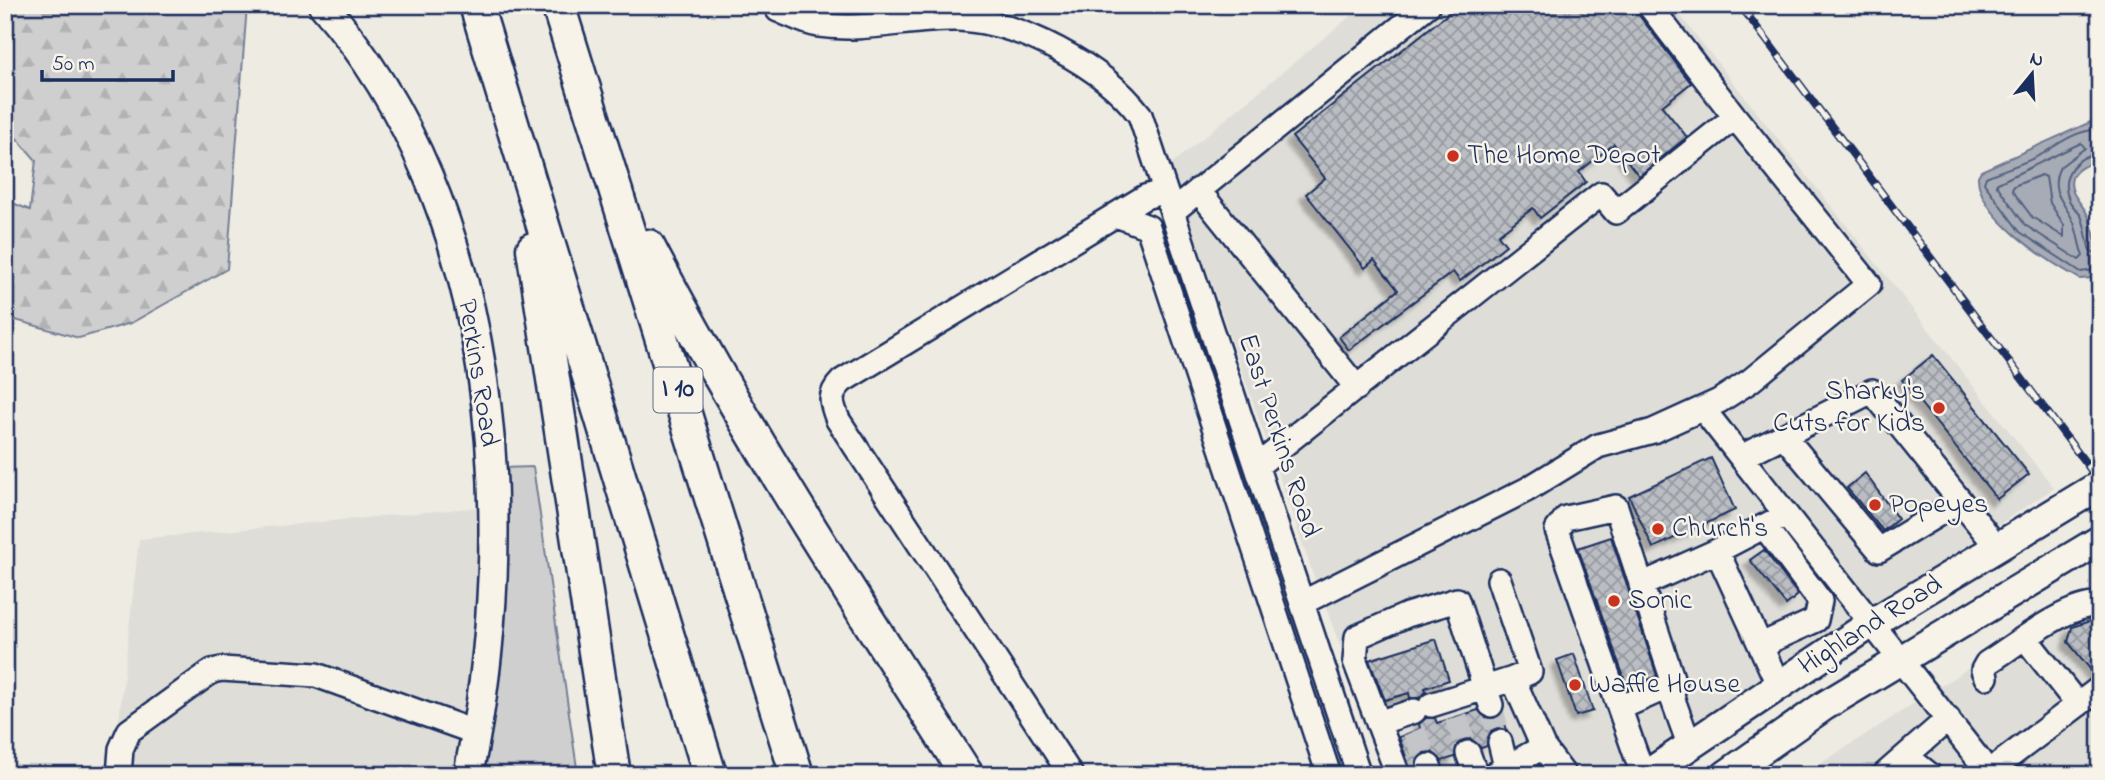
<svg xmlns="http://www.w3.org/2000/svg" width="2105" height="780" viewBox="0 0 2105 780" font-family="'Indie Flower',sans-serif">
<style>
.built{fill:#deddd8}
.grass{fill:#cfcfcf;stroke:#757f96;stroke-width:2}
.forest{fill:url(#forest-firs);stroke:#757f96;stroke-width:2}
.water{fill:#a6abb5;stroke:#6e7992;stroke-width:2}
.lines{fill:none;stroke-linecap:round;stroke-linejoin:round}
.shore{stroke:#536181;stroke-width:2}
.building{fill:url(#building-cross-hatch);stroke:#1b2f5e;stroke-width:2;filter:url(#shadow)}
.minor-tunnel{stroke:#c4c5c8;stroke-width:23;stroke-dasharray:23 11;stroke-linecap:butt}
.minor-casing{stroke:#1b2f5e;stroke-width:28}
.major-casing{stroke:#1b2f5e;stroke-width:33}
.highway-casing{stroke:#1b2f5e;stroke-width:37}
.minor{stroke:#f7f3e8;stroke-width:23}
.major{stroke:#f7f3e8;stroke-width:28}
.highway{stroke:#f7f3e8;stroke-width:32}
.rail-casing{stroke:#1b2f5e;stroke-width:8}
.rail{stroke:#f7f3e8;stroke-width:5;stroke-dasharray:16;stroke-linecap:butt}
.poi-dot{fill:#c8321e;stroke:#f7f3e8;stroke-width:2.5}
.labels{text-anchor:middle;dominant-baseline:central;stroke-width:5;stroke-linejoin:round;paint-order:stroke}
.shield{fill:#f7f3e8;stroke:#5d6a87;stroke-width:2}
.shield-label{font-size:26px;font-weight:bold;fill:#1b2f5e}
.poi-label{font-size:28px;fill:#1b2f5e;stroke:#f7f3e8;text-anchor:start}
.street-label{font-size:28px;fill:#1b2f5e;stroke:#f7f3e8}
</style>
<defs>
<pattern id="forest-firs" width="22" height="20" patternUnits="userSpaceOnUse" patternTransform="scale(1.75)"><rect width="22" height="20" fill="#cfcfcf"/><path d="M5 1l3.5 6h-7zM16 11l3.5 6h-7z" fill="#b1b2b4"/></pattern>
<pattern id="building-cross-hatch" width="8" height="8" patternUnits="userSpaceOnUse" patternTransform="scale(1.75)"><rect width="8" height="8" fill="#babdc2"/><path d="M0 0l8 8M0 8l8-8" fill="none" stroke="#969aa1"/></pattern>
<filter id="shadow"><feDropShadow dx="-6" dy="6" stdDeviation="2" flood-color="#0004"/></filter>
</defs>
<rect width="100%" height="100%" fill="#eeebe2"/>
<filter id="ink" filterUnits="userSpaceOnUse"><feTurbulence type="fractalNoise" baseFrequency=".0143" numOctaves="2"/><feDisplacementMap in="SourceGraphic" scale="14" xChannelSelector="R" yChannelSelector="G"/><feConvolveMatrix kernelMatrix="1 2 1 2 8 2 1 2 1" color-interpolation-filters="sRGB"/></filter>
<g filter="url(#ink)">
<path class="built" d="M 1364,5 L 1672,5 L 2054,488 L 1732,702 L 1629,775 L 1389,775 L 1312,571 L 1170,165 Z
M 491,506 L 468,775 L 113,775 L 139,539 Z
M 2096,586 L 2100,588 L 2100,775 L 1803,775 Z"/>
<path class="grass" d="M 533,467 L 578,775 L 478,775 L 501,468 Z"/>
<path class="forest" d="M 5,5 L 247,5 L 227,269 L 131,323 L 79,338 L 5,317 L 5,200 L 30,210 L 36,160 L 5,125 Z"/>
<path class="water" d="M 2095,120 L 2100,129 L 2100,159 C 2092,163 2075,168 2072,178 C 2067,194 2085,205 2089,218 C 2095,234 2100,255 2100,273 L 2093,278 L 2080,279 C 2048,261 1977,217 1978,176 L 1981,171 Z"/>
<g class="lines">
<path class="shore" d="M 2100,130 C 2081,128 2059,143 2044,153 C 2027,163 2004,169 1986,177 L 1984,183 L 2020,232 L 2081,272 L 2100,269
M 2081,143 L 2085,148 L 2060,167 C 2047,193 2067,204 2074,223 C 2078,234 2079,246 2083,256 L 2079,260 L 2025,225 L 1996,184 Z
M 2100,153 C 2075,156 2059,176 2069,200 C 2072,207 2079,211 2082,218 C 2086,229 2087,241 2090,251 L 2100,256
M 2041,175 L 2046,177 L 2050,203 L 2064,225 L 2064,237 L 2032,217 L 2012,190 L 2014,186 Z"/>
</g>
<path class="building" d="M 1459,5 L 1635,5 L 1638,14 L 1691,83 L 1662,106 L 1687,137 L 1639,176 L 1614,144 L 1579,172 L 1586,182 L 1540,218 L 1533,208 L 1498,235 L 1506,245 L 1460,281 L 1453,272 L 1349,350 L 1339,337 L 1398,290 L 1374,260 L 1365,268 L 1306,194 L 1325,178 L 1292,137 Z
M 1933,355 L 2029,474 L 1997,499 L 1902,380 Z
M 1711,458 L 1735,510 L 1653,548 L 1629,496 Z
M 1865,473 L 1898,519 L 1883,531 L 1847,488 Z
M 1611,537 L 1657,676 L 1628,689 L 1578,548 Z
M 1764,550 L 1798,595 L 1786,605 L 1750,560 Z
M 2096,619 L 2100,624 L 2100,674 L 2095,675 L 2068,642 L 2072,627 Z
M 1436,639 L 1449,680 L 1425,688 L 1426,692 L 1419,698 L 1410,698 L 1409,693 L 1385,700 L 1369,660 Z
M 1574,654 L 1593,711 L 1576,716 L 1557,660 Z
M 1478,710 L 1489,719 L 1502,714 L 1507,730 L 1497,728 L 1491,731 L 1487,746 L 1481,748 L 1471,739 L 1463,740 L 1457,745 L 1455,757 L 1442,761 L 1432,752 L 1424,753 L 1416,763 L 1416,770 L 1411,771 L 1399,737 L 1420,729 L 1419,724 L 1426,718 L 1435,718 L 1437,723 Z"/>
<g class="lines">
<path class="minor-tunnel" d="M 1491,705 L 1500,742
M 1456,717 L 1468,753
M 1414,731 L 1429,766"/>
<g class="minor-casing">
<path id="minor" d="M 775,5 L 778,10 C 791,15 805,23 818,25 C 864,32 911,18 957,19 C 1019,21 1103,66 1140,115 L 1359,775
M 1649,5 L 1735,117
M 1198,190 L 1357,388
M 1172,212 L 1428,5
M 1116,215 L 1148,227 L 1329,775
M 1703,409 L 1991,775
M 1784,436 L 1879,550 L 1960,501
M 1741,457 L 1872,391 L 1998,548
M 1257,466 L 1601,194 L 1616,212 L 1735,117 L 1869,284 L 1750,381 L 1719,401 L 1653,431 L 1598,446 L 1528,489 L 1302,603
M 1499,580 L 1530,672 L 1513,679
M 1641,585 L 1717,551
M 2026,639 L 2078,705
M 1763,650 L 1772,640 L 1816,620 L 1820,601 L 1764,526
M 1986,677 L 1983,670 L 1987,663 C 2014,646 2069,602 2100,605
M 1778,684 L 1717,551 L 1786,515
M 1431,705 L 1485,688 L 1491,705
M 1620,708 L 1674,684
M 1378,723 L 1414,711
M 1500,742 L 1506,767
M 1468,753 L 1476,775
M 1906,756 L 1930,775
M 1429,766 L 1432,775
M 1989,772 L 2100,688
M 119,775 L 121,749 L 129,731 L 212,671 L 222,669 L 316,675 L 477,733
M 1071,775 L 838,420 C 831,403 828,395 842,381 L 1145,197 L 1165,191
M 1398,775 L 1355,661 L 1357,637 L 1407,615 L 1457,600 L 1485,688 L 1513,679 L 1543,747
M 1493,775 L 1543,747 L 1564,775
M 1643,775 L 1557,530 L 1566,518 L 1616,507 L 1674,684 L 1672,697 L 1689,744
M 1884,775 L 1948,719"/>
</g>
<g class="major-casing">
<path id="major" d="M 323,5 C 500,208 521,522 468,775
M 1646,775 L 1872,623 L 2100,485
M 1726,775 L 1824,706 L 2100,540"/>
</g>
<g class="highway-casing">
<path id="highway" d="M 476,5 L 710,775
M 558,5 L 797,775
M 648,246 C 743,429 856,601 967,775
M 533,249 L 614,775"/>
</g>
<use href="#minor" class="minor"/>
<use href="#major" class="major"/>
<use href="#highway" class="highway"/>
<g class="rail-casing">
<path id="rail" d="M 1740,5 L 2100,482"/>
</g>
<use href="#rail" class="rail"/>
</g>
</g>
<g class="poi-dot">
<circle cx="1453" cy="156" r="7"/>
<circle cx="1939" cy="408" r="7"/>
<circle cx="1875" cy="505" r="7"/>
<circle cx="1658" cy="529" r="7"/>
<circle cx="1614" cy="601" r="7"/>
<circle cx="1575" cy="685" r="7"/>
</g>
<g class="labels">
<rect class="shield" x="653.5" y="367.5" width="49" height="45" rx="5"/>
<g class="shield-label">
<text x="678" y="390">I 10</text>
</g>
<g class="poi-label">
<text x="1467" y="156">The Home Depot</text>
<text x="1925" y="392" text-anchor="end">Sharky's<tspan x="1925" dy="32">Cuts for Kids</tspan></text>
<text x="1889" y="505">Popeyes</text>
<text x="1672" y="529">Church's</text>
<text x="1628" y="601">Sonic</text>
<text x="1589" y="685">Waffle House</text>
</g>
<g class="street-label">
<text transform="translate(477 373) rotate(81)">Perkins Road</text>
<text transform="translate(1278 436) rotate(72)">East Perkins Road</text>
<text transform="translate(1871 626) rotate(-32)">Highland Road</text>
</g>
</g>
<rect width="2105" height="780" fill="none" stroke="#f7f3e8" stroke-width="28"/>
<rect x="14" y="14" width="2077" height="752" fill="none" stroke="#1b2f5e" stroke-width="2.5" filter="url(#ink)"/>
<g transform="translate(2032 74) rotate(18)" stroke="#f7f3e8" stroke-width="5" paint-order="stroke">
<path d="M0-5L12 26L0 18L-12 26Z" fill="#1b2f5e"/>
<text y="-10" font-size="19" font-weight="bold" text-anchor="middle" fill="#1b2f5e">N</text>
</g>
<path d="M42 70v10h131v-10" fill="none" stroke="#1b2f5e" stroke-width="3.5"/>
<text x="52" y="70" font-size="21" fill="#1b2f5e" stroke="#f7f3e8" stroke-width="5" paint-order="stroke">50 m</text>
</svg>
